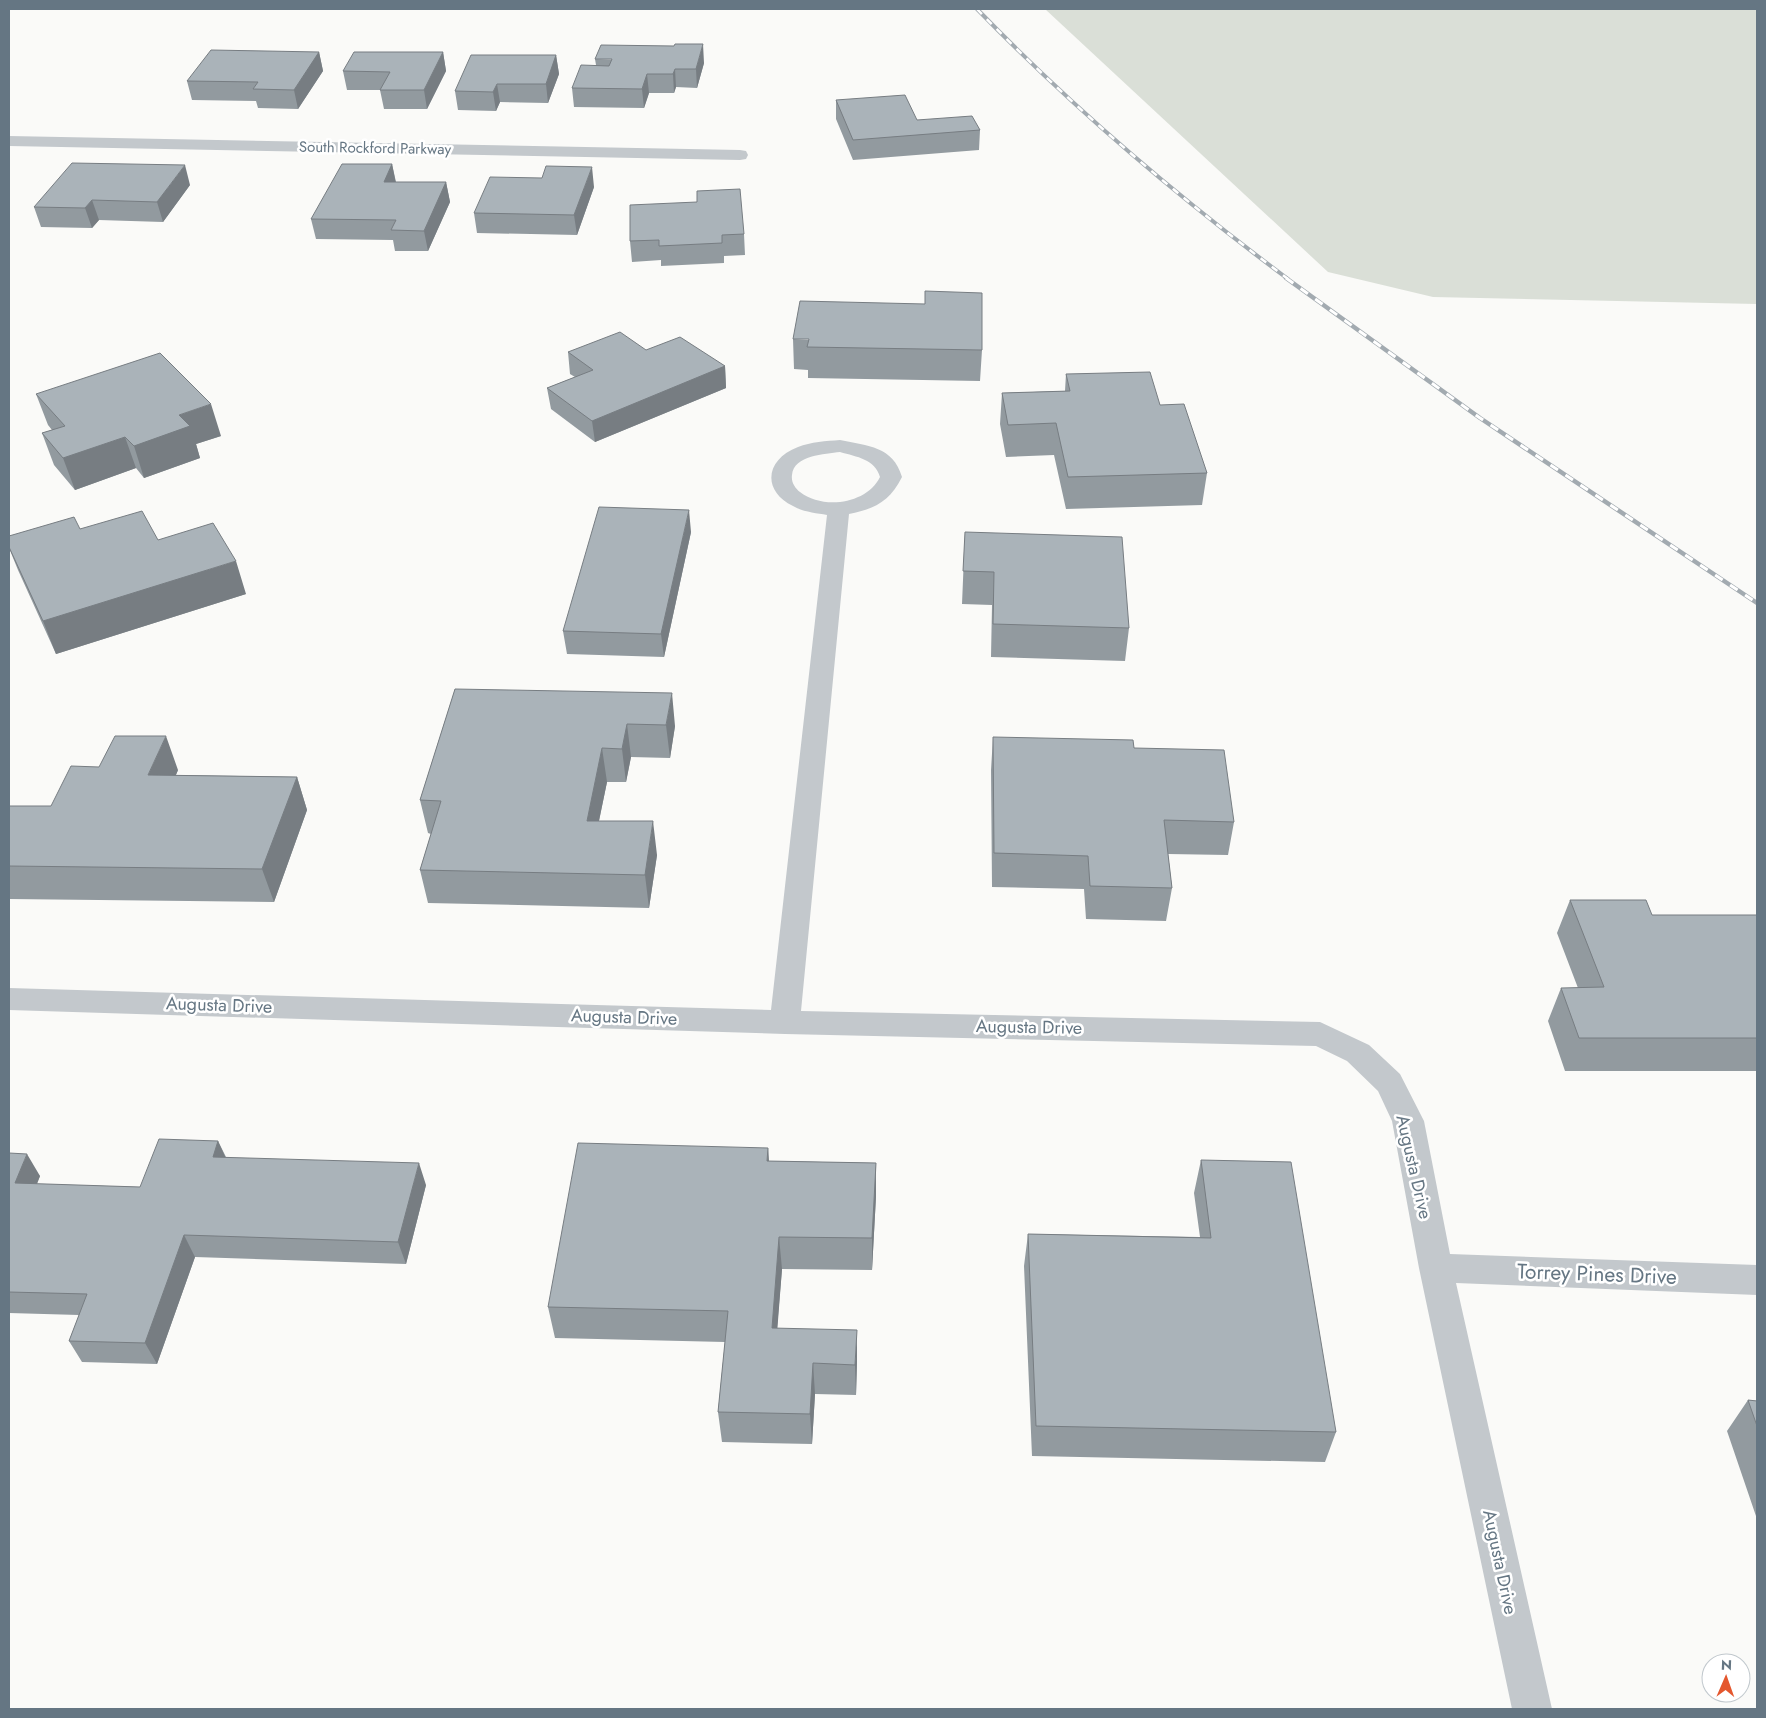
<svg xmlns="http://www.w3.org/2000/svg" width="1766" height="1718" viewBox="0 0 1766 1718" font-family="Jost,sans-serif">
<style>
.green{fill:#dadfd7}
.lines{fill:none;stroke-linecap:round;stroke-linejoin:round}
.street{fill:#c3c8cc;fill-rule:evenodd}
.rail-far1-casing{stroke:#a2aab0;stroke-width:4}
.rail-casing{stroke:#a2aab0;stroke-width:4.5}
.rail-far1{stroke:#fff;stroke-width:2.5;stroke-dasharray:7;stroke-linecap:butt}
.rail{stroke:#fff;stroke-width:3;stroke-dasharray:9;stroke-linecap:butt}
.wall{fill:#929a9f}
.shaded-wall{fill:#777d82}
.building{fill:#aab3b9;stroke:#777d82}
.labels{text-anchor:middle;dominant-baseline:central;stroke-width:5;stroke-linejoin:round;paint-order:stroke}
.far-street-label{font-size:15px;fill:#657683;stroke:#fff}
.street-label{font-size:18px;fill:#657683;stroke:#fff}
.near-street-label{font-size:21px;fill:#657683;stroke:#fff}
</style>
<rect width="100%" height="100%" fill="#fafaf8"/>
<path class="green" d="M 1045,9 L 1757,9 L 1757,304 L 1433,297 L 1328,272 Z"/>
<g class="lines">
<path class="street" d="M 9,136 L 740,150 L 746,151 L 748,155 L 746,159 L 740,160 L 9,146 Z
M 840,440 C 868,446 893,446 902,477 C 890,501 875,509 849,514 L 801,1011 L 1320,1022 L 1369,1045 L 1400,1074 L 1424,1121 L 1450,1254 L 1757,1265 L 1757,1295 L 1456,1283 L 1552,1709 L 1512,1709 L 1419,1268 L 1392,1121 L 1378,1091 L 1347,1061 L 1316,1046 L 785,1034 L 9,1010 L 9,988 L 771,1010 L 827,515 C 816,513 803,512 793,506 C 761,490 766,459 798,447 C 811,442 826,441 840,440 ZM 840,452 C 857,457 875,459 880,477 C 867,504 823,510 800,492 C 795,488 791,482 792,475 C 794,455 825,454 840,452 Z"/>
<g class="rail-far1-casing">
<path id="rail-far1" d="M 977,9 C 1073,108 1178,197 1288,279"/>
</g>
<g class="rail-casing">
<path id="rail" d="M 1286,278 L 1480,418 L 1757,603"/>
</g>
<use href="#rail-far1" class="rail-far1"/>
<use href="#rail" class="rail"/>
</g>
<path class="wall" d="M 319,52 L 323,71 L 298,109 L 258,108 L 256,101 L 192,100 L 187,81 Z
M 443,52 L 446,71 L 427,109 L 384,109 L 380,90 L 347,90 L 343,71 Z
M 556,55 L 559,74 L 548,103 L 500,102 L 496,111 L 458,110 L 455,91 Z
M 595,59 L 704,63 L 697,88 L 676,87 L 674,93 L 649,93 L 644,108 L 574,107 L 572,88 L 596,65 Z
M 836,100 L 917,120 L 980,130 L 979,150 L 853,160 L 836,119 Z
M 392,164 L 396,182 L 446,182 L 450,202 L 428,251 L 395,251 L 393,240 L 316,239 L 311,219 Z
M 190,185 L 163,222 L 99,220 L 92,228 L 41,227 L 34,207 Z
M 594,187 L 577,235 L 477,233 L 474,213 Z
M 630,205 L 744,234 L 745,255 L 724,256 L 724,263 L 661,266 L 661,260 L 632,262 L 630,241 Z
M 793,339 L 982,350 L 980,381 L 808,378 L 808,370 L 794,369 Z
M 646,350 L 725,366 L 726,388 L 595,442 L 551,409 L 547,388 L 575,377 L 570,374 L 568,352 Z
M 1066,374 L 1160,405 L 1207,473 L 1202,505 L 1066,509 L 1054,455 L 1006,457 L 1000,424 L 1002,393 L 1065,391 Z
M 36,394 L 221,436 L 196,444 L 200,458 L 144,478 L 136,468 L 75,490 L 54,465 L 42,433 L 52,430 L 48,425 Z
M 80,529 L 158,540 L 246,594 L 56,654 L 18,570 L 9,548 L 9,536 Z
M 691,532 L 664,657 L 567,654 L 563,631 Z
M 965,532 L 1129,628 L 1125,661 L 991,657 L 992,605 L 962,604 Z
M 455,689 L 675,726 L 670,758 L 631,757 L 626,782 L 607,782 L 599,821 L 657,855 L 649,908 L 428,903 L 420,870 L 431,834 L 428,833 L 420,800 Z
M 993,737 L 1234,822 L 1228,855 L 1168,854 L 1172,888 L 1166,921 L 1086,919 L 1084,889 L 992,887 L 991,770 Z
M 178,770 L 176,775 L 297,777 L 307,810 L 274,902 L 9,899 L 9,806 L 51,806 Z
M 1570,900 L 1652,915 L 1757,915 L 1757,1071 L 1565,1071 L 1548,1021 L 1561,988 L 1578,988 L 1557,933 Z
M 218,1141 L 226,1157 L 426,1185 L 406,1264 L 195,1257 L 157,1364 L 82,1362 L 69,1341 L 79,1315 L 9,1313 L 9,1153 L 40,1176 L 37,1184 L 140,1187 Z
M 768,1148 L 769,1161 L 876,1163 L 876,1196 L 872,1270 L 782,1269 L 777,1328 L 857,1361 L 856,1395 L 815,1394 L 812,1444 L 722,1442 L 718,1412 L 725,1342 L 555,1338 L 548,1307 Z
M 1201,1160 L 1336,1432 L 1325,1462 L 1032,1456 L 1024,1266 L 1028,1234 L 1200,1237 L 1194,1193 Z
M 1748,1400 L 1757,1401 L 1757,1519 L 1727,1431 Z"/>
<path class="shaded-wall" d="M 703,44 L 704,63 L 697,88 L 696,69 Z
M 319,52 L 323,71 L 298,109 L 294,90 Z
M 443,52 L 446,71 L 427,109 L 424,90 Z
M 556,55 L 559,74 L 548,103 L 546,84 Z
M 675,69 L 676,87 L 674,93 L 673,74 Z
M 647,74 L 649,93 L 644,108 L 642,89 Z
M 497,84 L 500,102 L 496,111 L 493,92 Z
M 392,164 L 396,184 L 384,182 Z
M 185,165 L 190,185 L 163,222 L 157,202 Z
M 592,167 L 594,187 L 577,235 L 574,215 Z
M 446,182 L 450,202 L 428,251 L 424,231 Z
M 92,200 L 99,220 L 92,228 L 85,208 Z
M 725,366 L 726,388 L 595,442 L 592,421 Z
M 211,404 L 221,436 L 196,444 L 200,458 L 144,478 L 134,446 L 179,415 Z
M 125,437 L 136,468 L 75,490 L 63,458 Z
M 689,510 L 691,532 L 664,657 L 661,634 Z
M 236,561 L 246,594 L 56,654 L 43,621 Z
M 672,693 L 675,726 L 670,758 L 666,725 Z
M 627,724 L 631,757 L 626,782 L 622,749 Z
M 166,736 L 178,770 L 161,808 L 148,775 Z
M 602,748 L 607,782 L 592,854 L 587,821 Z
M 297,777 L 307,810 L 274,902 L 262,869 Z
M 653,821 L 657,855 L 649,908 L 645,875 Z
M 218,1141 L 228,1163 L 213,1157 Z
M 768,1148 L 770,1180 L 767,1161 Z
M 27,1154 L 40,1176 L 28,1205 L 15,1183 Z
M 419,1163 L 426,1185 L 406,1264 L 398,1242 Z
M 876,1163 L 876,1196 L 872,1270 L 872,1238 Z
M 184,1235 L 195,1257 L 157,1364 L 145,1343 Z
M 779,1237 L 782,1269 L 775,1359 L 772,1328 Z
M 857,1330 L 857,1361 L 856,1395 L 855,1365 Z
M 813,1363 L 815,1394 L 812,1444 L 810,1414 Z"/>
<path class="building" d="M 675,44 L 703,44 L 696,69 L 675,69 L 673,74 L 647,74 L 642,89 L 572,88 L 581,65 L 609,66 L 612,59 L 595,59 L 601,45 L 674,46 Z
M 211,50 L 319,52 L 294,90 L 253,89 L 258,82 L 187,81 Z
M 354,52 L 443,52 L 424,90 L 380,90 L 390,72 L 343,71 Z
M 471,55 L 556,55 L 546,84 L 497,84 L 493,92 L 455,91 Z
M 905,95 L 917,120 L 972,116 L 980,130 L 853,140 L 836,100 Z
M 72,163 L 185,165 L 157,202 L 92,200 L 85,208 L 34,207 Z
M 342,164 L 392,164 L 384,182 L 446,182 L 424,231 L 391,230 L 396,220 L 311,219 Z
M 546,166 L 592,167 L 574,215 L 474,213 L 490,177 L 542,178 Z
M 740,189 L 744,234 L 722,235 L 722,243 L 659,246 L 659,240 L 630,241 L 630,205 L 697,202 L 697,191 Z
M 925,291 L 982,293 L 982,350 L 807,347 L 809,339 L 793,339 L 800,301 L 925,304 Z
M 620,332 L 646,350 L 680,337 L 725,366 L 592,421 L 547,388 L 593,370 L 568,352 Z
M 160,353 L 211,404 L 179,415 L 190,426 L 134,446 L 125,437 L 63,458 L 42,433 L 65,426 L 36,394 Z
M 1150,372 L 1160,405 L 1184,404 L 1207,473 L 1068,477 L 1056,423 L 1008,425 L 1002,393 L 1070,391 L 1066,374 Z
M 599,507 L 689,510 L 661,634 L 563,631 Z
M 142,511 L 158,540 L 213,523 L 236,561 L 43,621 L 9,547 L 9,536 L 74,517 L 80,529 Z
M 965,532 L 1122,537 L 1129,628 L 993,624 L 994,572 L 963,571 Z
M 455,689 L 672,693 L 666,725 L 627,724 L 622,749 L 602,748 L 587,821 L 653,821 L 645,875 L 420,870 L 441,801 L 420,800 Z
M 115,736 L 166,736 L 148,775 L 297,777 L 262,869 L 9,866 L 9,806 L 51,806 L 71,766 L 99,767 Z
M 993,737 L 1133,740 L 1134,748 L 1224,750 L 1234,822 L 1164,820 L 1172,888 L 1090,886 L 1088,856 L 994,853 Z
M 1570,900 L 1646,900 L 1652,915 L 1757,915 L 1757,1038 L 1579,1038 L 1561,988 L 1604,987 Z
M 159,1139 L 218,1141 L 213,1157 L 419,1163 L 398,1242 L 184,1235 L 145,1343 L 69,1341 L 87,1294 L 9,1292 L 9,1153 L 27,1154 L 15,1183 L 140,1187 Z
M 578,1143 L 768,1148 L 767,1161 L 876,1163 L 872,1238 L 779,1237 L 772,1328 L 857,1330 L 855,1365 L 813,1363 L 810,1414 L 718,1412 L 728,1311 L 548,1307 Z
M 1201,1160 L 1291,1162 L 1336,1432 L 1036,1426 L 1028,1234 L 1211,1238 Z
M 1748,1400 L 1757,1401 L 1757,1426 Z"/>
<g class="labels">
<g class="far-street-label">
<text transform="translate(375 148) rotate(1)">South Rockford Parkway</text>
</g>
<g class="street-label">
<text transform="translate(219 1005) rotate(2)">Augusta Drive</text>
<text transform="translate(624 1017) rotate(2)">Augusta Drive</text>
<text transform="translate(1029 1027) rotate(1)">Augusta Drive</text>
<text transform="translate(1414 1167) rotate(77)">Augusta Drive</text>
<text transform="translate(1500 1562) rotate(78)">Augusta Drive</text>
</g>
<g class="near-street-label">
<text transform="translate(1597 1274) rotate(2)">Torrey Pines Drive</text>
</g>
</g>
<rect width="1766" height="1718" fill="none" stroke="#657683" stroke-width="20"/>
<g transform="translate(1726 1678) rotate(2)"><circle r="24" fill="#ffffff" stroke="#c1c8cd"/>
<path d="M0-4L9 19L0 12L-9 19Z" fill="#e4572e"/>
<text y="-8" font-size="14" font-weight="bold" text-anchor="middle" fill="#657683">N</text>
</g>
</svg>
